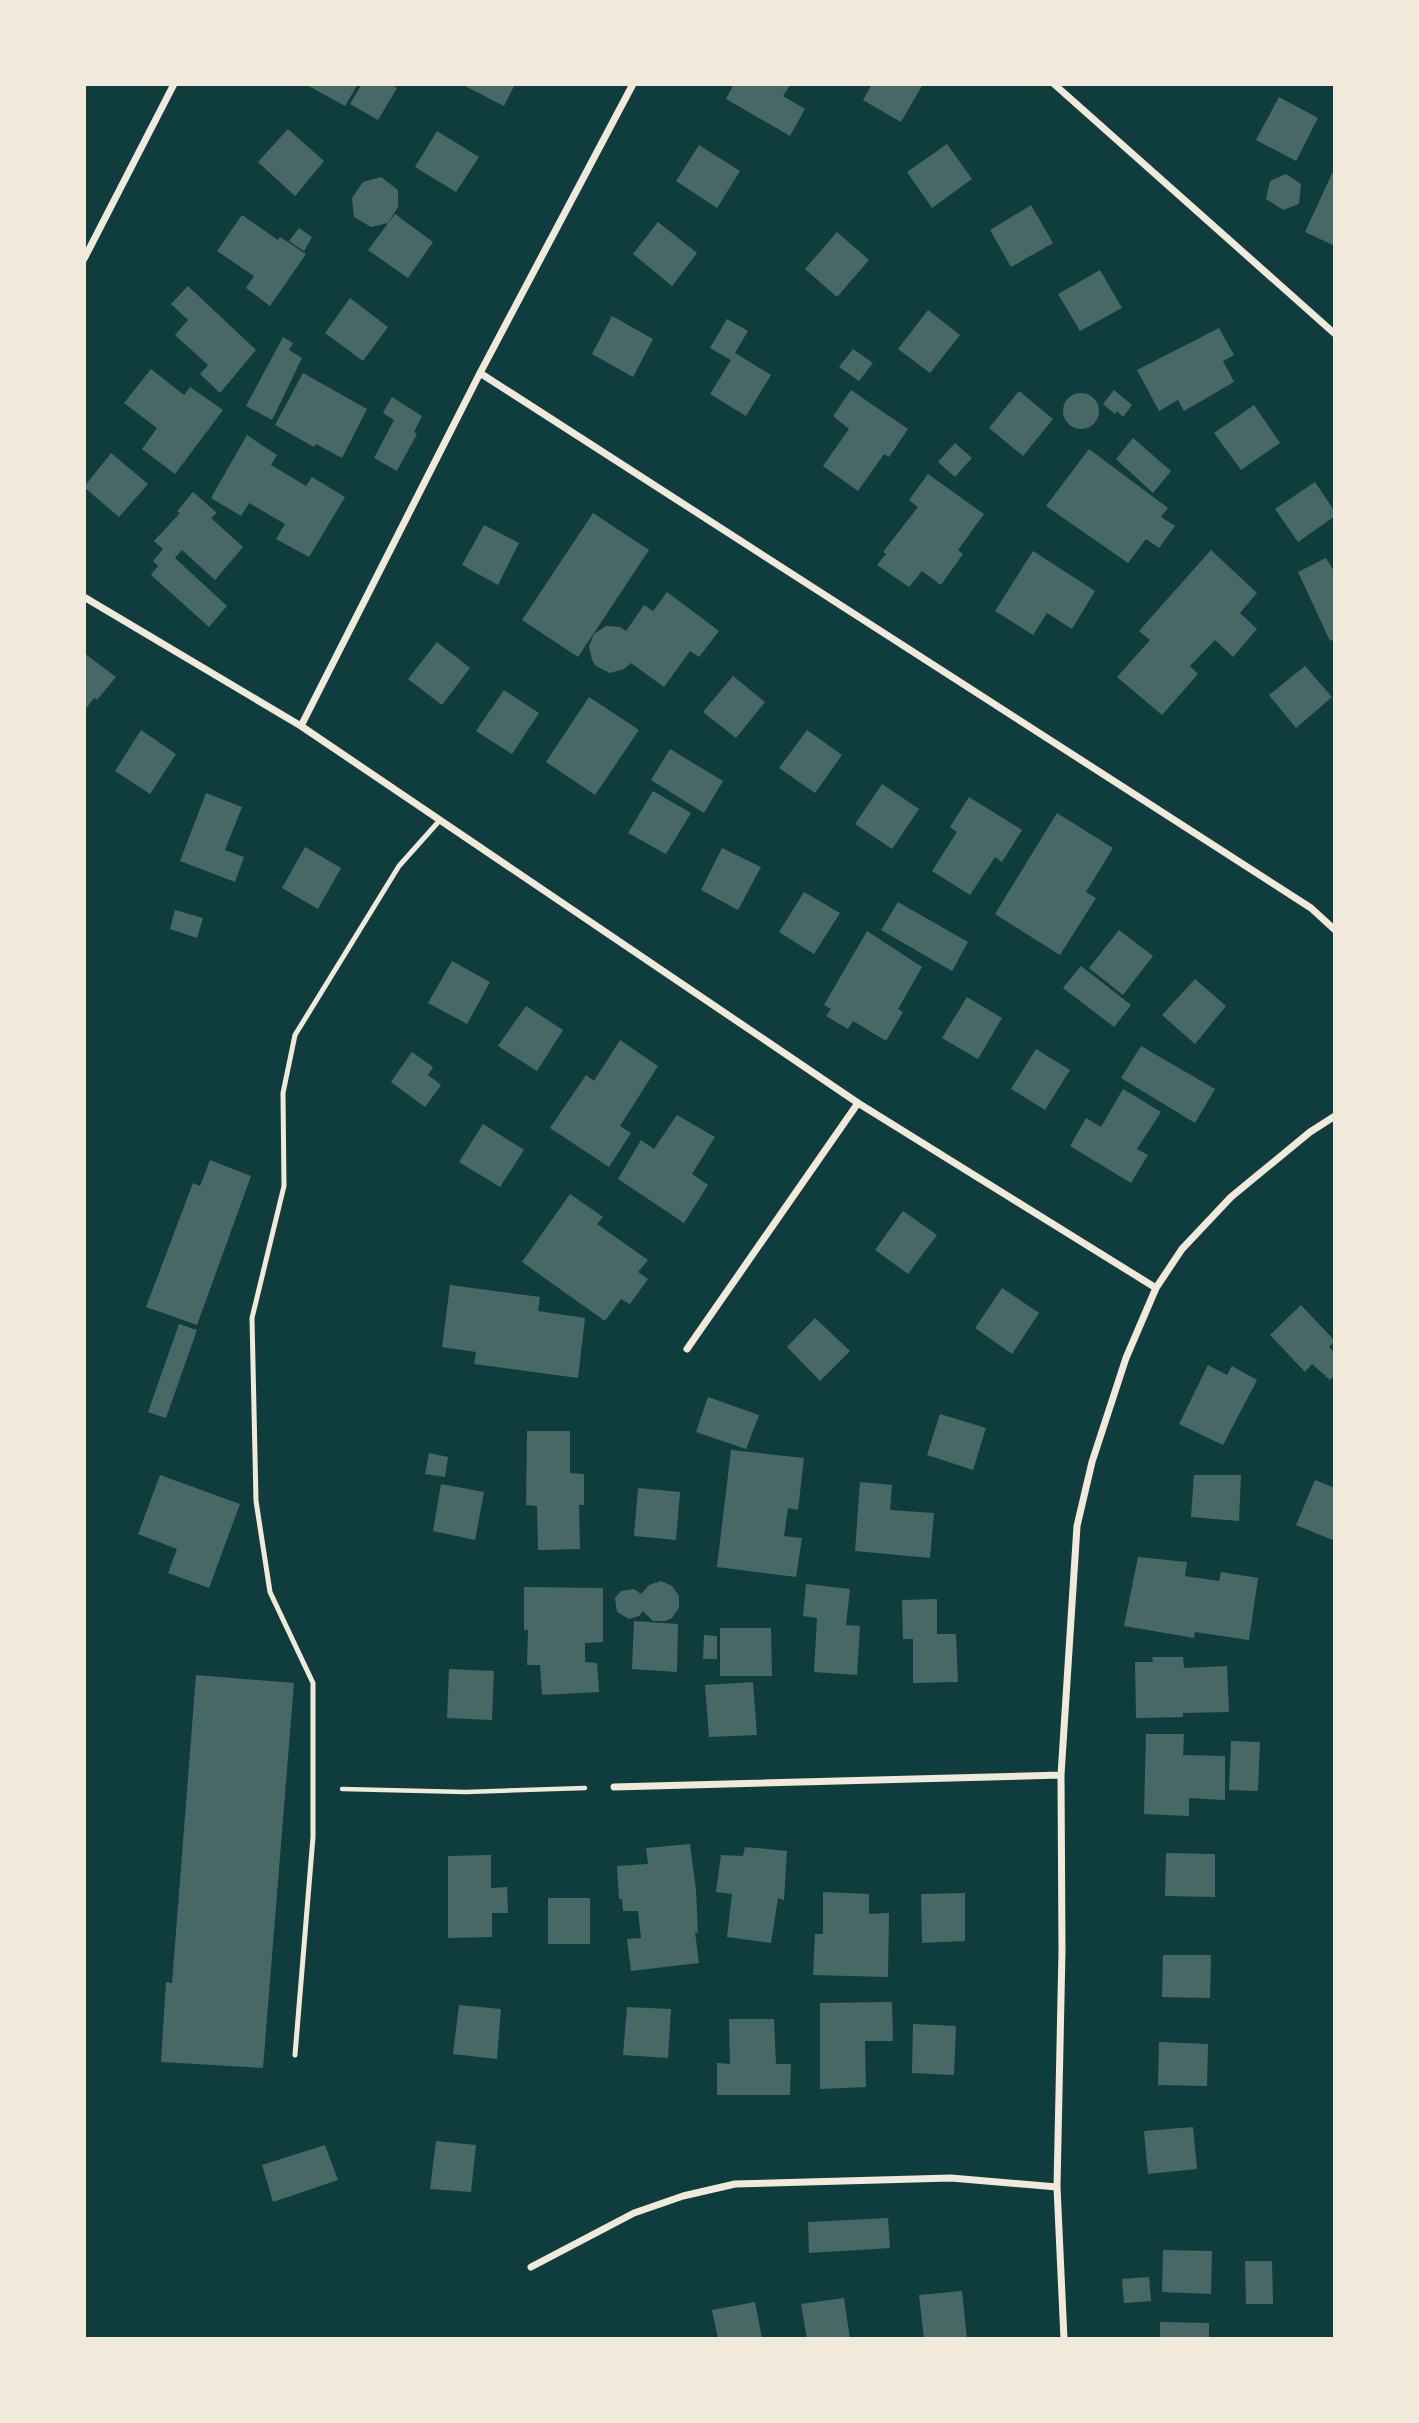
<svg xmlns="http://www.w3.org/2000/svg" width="1419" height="2423" viewBox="0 0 1419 2423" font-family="Commissioner,sans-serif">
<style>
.building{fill:#486865}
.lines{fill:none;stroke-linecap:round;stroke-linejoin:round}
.path{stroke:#f1e9da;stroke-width:4.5}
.service{stroke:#f1e9da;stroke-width:5}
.minor{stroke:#f1e9da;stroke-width:7}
</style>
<rect width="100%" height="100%" fill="#0f3d3e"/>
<path class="building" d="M 305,84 L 358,84 L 345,106 Z
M 362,84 L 390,84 L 397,88 L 378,120 L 350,104 Z
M 461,84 L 515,84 L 504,106 Z
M 734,84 L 790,85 L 783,96 L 805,109 L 790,136 L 726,99 Z
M 872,84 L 923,84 L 901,122 L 863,100 Z
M 1279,97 L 1318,118 L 1296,161 L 1256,140 Z
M 288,129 L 324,161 L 295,196 L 258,162 Z
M 437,131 L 479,157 L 456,192 L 415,167 Z
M 947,144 L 972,179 L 932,208 L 907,172 Z
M 699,145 L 740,171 L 717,208 L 676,181 Z
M 1335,167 L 1335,246 L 1305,232 Z
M 1286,174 L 1301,184 L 1299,204 L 1283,210 L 1266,199 L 1270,181 Z
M 381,177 L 398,190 L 398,207 L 388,223 L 371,227 L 354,217 L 352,198 L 363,182 Z
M 1031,205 L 1053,243 L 1011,267 L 990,230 Z
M 395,214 L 433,242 L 408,278 L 368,250 Z
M 242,215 L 278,240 L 280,237 L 306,254 L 270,306 L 246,288 L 254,276 L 217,251 Z
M 658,222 L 697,253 L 672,286 L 633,254 Z
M 299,228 L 312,237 L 304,251 L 289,241 Z
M 837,232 L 869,260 L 837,297 L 805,269 Z
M 1100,270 L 1122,308 L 1080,331 L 1058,294 Z
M 188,286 L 256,350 L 220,393 L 200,374 L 208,365 L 175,335 L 188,320 L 171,304 Z
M 350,298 L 388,327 L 363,361 L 325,333 Z
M 928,310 L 960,335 L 930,373 L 898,349 Z
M 612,316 L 653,339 L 633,377 L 592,354 Z
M 727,319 L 748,331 L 735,353 L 771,375 L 746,416 L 710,394 L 731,360 L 710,348 Z
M 1219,328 L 1234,355 L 1223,361 L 1234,382 L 1184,411 L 1178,400 L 1159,411 L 1137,370 Z
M 283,337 L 293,343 L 289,350 L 302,358 L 272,420 L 246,406 Z
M 853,349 L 873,363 L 859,381 L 839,367 Z
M 151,369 L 184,395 L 190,387 L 223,410 L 175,474 L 142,449 L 157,428 L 124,403 Z
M 303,373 L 367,409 L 342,458 L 316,444 L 314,447 L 275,425 Z
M 851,390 L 908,429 L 889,457 L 884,454 L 858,491 L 823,466 L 849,429 L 833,416 Z
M 1114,390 L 1132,405 L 1123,417 L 1117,411 L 1115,414 L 1103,404 Z
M 1019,391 L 1053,419 L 1023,456 L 989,428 Z
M1063 411a18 18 0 1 1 36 0a18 18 0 1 1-36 0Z
M 392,397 L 422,416 L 414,432 L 417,434 L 397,471 L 374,458 L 394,420 L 383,413 Z
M 1254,405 L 1280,443 L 1241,470 L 1214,433 Z
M 247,435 L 277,455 L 271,465 L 306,486 L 312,477 L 345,497 L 309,557 L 276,539 L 285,524 L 249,503 L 241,516 L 211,498 Z
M 1133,438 L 1171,471 L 1153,493 L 1116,459 Z
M 955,443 L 972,458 L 955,477 L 938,462 Z
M 1089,449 L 1168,508 L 1161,517 L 1175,526 L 1159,548 L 1146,539 L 1128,563 L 1046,506 Z
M 111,453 L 148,484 L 119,517 L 84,487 Z
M 928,474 L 984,514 L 958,550 L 963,554 L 941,585 L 922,571 L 909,587 L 877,565 L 886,554 L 883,552 L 918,507 L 909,500 Z
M 1315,482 L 1335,512 L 1335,516 L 1298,542 L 1275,509 Z
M 193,492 L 217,513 L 211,518 L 243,547 L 215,580 L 182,550 L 175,558 L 227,606 L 209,627 L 151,575 L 158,566 L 153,561 L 163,549 L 154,541 L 180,513 L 177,511 Z
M 593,513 L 649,550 L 578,657 L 522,620 Z
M 484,525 L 519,543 L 498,585 L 462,565 Z
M 1211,550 L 1257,593 L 1240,613 L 1257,629 L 1233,657 L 1215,640 L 1190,666 L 1198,674 L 1162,715 L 1117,677 L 1150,640 L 1139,631 Z
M 1033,551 L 1095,591 L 1072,629 L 1047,613 L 1033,635 L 995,611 Z
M 1326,558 L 1335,573 L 1335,639 L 1330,641 L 1298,572 Z
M 667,592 L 719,631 L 699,657 L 690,651 L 664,687 L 631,663 L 624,669 L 610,673 L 596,666 L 592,660 L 589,646 L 594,634 L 606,626 L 620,627 L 626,631 L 644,605 L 653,611 Z
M 437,642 L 470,668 L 442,705 L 408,679 Z
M 84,653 L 116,677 L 97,700 L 94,698 L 84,711 Z
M 1305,666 L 1332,697 L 1296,728 L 1269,695 Z
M 733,676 L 765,702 L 736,738 L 703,712 Z
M 504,690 L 539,713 L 512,754 L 476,731 Z
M 589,697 L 639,730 L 595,795 L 546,762 Z
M 141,730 L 176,754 L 150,794 L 115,771 Z
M 807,730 L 842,755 L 815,793 L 779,768 Z
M 670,749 L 723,781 L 704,813 L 651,780 Z
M 882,784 L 919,809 L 892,849 L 855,824 Z
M 653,791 L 691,813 L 666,854 L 628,833 Z
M 206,793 L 242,807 L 225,850 L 244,857 L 235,882 L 180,861 Z
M 969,797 L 1022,830 L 1002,862 L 995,857 L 970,895 L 932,871 L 957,832 L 950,827 Z
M 1057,813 L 1113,848 L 1086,892 L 1096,898 L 1060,955 L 995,914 Z
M 305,847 L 341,868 L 318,909 L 282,888 Z
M 722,848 L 761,867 L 738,910 L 701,890 Z
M 804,892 L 840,913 L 814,954 L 779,932 Z
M 898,902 L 968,942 L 952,971 L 881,930 Z
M 175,910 L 203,918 L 197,938 L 170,929 Z
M 1119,930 L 1153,956 L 1123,995 L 1089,968 Z
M 867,931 L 922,967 L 898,1009 L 903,1012 L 886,1041 L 853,1021 L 848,1029 L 826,1016 L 831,1009 L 824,1005 Z
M 452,961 L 490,982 L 467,1024 L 428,1003 Z
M 1081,966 L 1131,1005 L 1114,1027 L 1063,988 Z
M 1195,979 L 1226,1006 L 1195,1044 L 1162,1015 Z
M 967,997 L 1002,1018 L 978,1059 L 942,1038 Z
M 526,1006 L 563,1030 L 537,1071 L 498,1046 Z
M 620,1040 L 658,1066 L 620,1126 L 631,1133 L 609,1167 L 550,1128 L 586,1075 L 594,1081 Z
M 1141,1046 L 1215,1089 L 1195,1123 L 1121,1078 Z
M 1036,1049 L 1070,1070 L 1045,1110 L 1011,1089 Z
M 412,1052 L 433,1067 L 428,1075 L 441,1085 L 425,1107 L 391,1082 Z
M 1123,1089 L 1161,1112 L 1137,1149 L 1148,1155 L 1131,1183 L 1070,1146 L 1086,1118 L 1101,1127 Z
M 677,1115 L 715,1137 L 692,1174 L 708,1185 L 684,1223 L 618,1179 L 641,1140 L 654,1149 Z
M 483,1124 L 524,1150 L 500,1187 L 459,1162 Z
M 210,1160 L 251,1176 L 197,1325 L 146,1307 L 193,1183 L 200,1186 Z
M 570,1194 L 603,1217 L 597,1224 L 648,1260 L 638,1272 L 648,1279 L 630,1304 L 621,1299 L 605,1321 L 522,1262 Z
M 903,1211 L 937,1235 L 908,1274 L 875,1250 Z
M 450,1285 L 540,1297 L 538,1311 L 585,1318 L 578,1378 L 474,1364 L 476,1352 L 442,1347 Z
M 1002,1288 L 1039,1313 L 1012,1354 L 975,1328 Z
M 1301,1305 L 1335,1341 L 1329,1347 L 1335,1353 L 1335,1375 L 1330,1380 L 1312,1364 L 1305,1372 L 1270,1335 Z
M 815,1318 L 850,1351 L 820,1381 L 787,1347 Z
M 179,1324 L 197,1330 L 166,1418 L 148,1412 Z
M 1208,1365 L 1227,1375 L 1232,1366 L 1257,1380 L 1223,1445 L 1179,1424 Z
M 708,1397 L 759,1415 L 746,1449 L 696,1432 Z
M 940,1414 L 986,1428 L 973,1470 L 927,1455 Z
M 527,1431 L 570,1431 L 570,1473 L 584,1474 L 584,1505 L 579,1505 L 580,1549 L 538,1550 L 537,1506 L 526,1505 Z
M 731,1450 L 804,1458 L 798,1510 L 788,1508 L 784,1536 L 802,1538 L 796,1577 L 717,1567 Z
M 429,1453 L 448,1457 L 445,1477 L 425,1474 Z
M 160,1475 L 240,1504 L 209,1588 L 168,1573 L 177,1549 L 138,1534 Z
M 1194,1475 L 1241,1475 L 1239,1521 L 1191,1517 Z
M 1315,1480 L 1335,1488 L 1335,1541 L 1296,1525 Z
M 860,1482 L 892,1485 L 890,1510 L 934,1513 L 930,1558 L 855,1551 Z
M 441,1484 L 484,1492 L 475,1540 L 433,1531 Z
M 638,1488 L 680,1492 L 676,1540 L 634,1536 Z
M 1138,1557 L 1187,1562 L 1185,1576 L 1219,1581 L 1221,1572 L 1258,1578 L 1249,1640 L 1195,1632 L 1194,1638 L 1124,1626 Z
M 661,1581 L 672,1586 L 679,1596 L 679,1608 L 672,1618 L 665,1621 L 653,1621 L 643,1611 L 639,1616 L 629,1619 L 617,1612 L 615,1598 L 621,1591 L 634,1589 L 641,1594 L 649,1585 Z
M 806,1584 L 850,1589 L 846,1625 L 860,1626 L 857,1675 L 814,1672 L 817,1618 L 803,1616 Z
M 524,1587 L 603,1588 L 603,1642 L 585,1643 L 585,1662 L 597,1663 L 599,1692 L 542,1695 L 540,1665 L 527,1665 L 528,1630 L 524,1630 Z
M 937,1599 L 937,1634 L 956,1634 L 958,1682 L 913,1683 L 913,1639 L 903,1639 L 902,1600 Z
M 634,1621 L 678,1624 L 677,1672 L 632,1669 Z
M 720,1628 L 771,1628 L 772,1676 L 720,1676 Z
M 704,1635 L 717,1636 L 717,1659 L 703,1659 Z
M 1152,1657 L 1183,1657 L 1184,1668 L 1227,1666 L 1229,1712 L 1183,1713 L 1183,1717 L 1136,1718 L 1135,1662 L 1153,1662 Z
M 449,1669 L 494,1671 L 492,1720 L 447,1718 Z
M 196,1675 L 294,1683 L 263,2068 L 161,2062 L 166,1982 L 172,1983 Z
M 753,1682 L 757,1735 L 709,1737 L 705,1685 Z
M 1146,1734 L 1184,1734 L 1183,1755 L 1225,1756 L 1225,1800 L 1189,1798 L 1189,1816 L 1144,1814 Z
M 1231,1741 L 1260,1742 L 1258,1791 L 1229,1790 Z
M 690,1844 L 696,1890 L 698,1933 L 695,1932 L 699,1963 L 631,1971 L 627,1939 L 641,1938 L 638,1911 L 623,1911 L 622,1899 L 619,1899 L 617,1866 L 648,1864 L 646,1848 Z
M 745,1847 L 787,1851 L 784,1900 L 778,1898 L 771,1943 L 727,1937 L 732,1894 L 716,1892 L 721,1855 L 743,1856 Z
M 1166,1853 L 1215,1854 L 1215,1897 L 1165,1896 Z
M 491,1855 L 491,1888 L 507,1887 L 508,1913 L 492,1913 L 492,1937 L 448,1938 L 448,1856 Z
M 823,1892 L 869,1894 L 869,1914 L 889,1913 L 888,1977 L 813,1975 L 815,1934 L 823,1934 Z
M 965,1893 L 965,1941 L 922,1943 L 921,1894 Z
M 548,1898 L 590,1898 L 590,1944 L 548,1944 Z
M 1163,1955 L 1211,1955 L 1210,1998 L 1162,1997 Z
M 892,2002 L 893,2041 L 865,2041 L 866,2087 L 820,2089 L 820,2003 Z
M 459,2005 L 501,2009 L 497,2059 L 453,2054 Z
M 627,2007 L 671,2009 L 668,2058 L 623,2055 Z
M 729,2019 L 774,2019 L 776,2064 L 791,2064 L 790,2095 L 717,2095 L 717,2063 L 730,2064 Z
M 913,2024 L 956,2026 L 954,2075 L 912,2073 Z
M 1159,2042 L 1208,2044 L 1207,2086 L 1158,2085 Z
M 1193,2127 L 1197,2169 L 1148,2174 L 1144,2131 Z
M 436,2141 L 476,2145 L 471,2192 L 430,2189 Z
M 325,2145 L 338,2180 L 273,2202 L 262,2165 Z
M 888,2218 L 890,2248 L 809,2253 L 808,2222 Z
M 1163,2250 L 1212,2251 L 1211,2294 L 1162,2292 Z
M 1245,2261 L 1272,2261 L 1273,2304 L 1246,2304 Z
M 1149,2277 L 1151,2301 L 1124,2303 L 1122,2279 Z
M 962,2291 L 967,2339 L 924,2339 L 919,2295 Z
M 844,2298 L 850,2339 L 807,2339 L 801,2304 Z
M 755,2302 L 762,2339 L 718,2339 L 712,2310 Z
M 1160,2322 L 1209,2323 L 1209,2339 L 1160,2339 Z"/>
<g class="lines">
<path class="path" d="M 342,1789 L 466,1792 L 585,1788"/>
<path class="service" d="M 295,2055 L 313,1837 L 313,1683 L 270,1592 L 256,1501 L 252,1318 L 284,1186 L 283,1093 L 295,1035 L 399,866 L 440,820"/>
<path class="minor" d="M 1054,84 L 1335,334
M 84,259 L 174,84
M 480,373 L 1311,908 L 1335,930
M 84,597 L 301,726 L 858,1103 L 1156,1288
M 301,726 L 480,373 L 633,84
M 687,1349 L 858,1103
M 614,1787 L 1061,1775
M 531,2267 L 634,2213 L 683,2196 L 735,2184 L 951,2178 L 1057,2187
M 1064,2339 L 1057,2187 L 1062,1951 L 1061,1775 L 1077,1526 L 1092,1462 L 1126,1358 L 1156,1288 L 1182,1249 L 1231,1197 L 1310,1132 L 1335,1116"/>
</g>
<rect width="1419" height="2423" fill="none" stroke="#f1e9da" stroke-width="172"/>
</svg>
